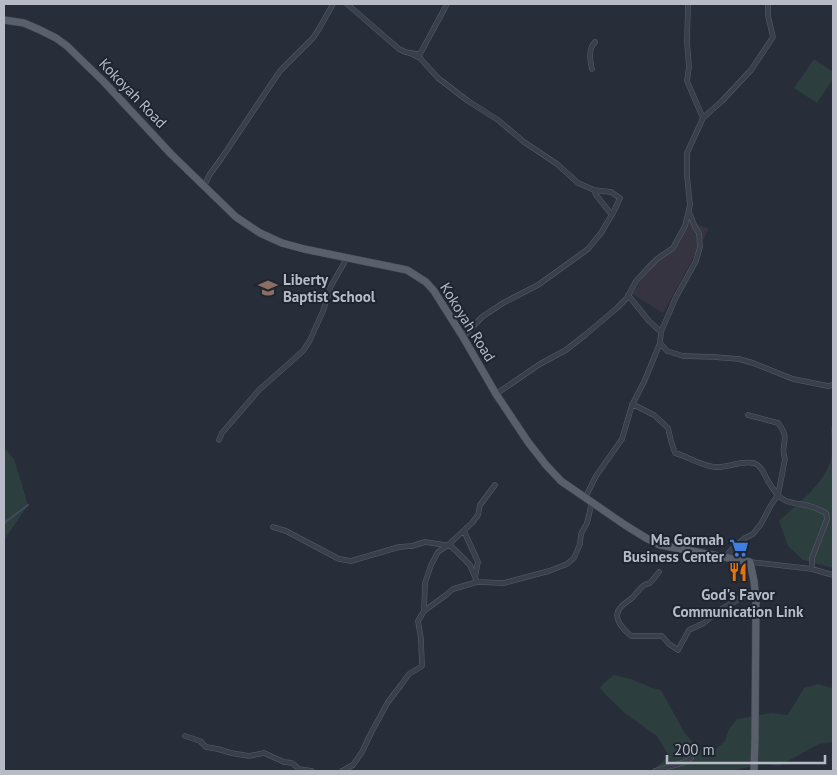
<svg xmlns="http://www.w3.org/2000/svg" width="837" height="775" viewBox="0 0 837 775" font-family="'PT Sans',sans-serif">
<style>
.medical{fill:#363440}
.green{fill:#2d3e3f}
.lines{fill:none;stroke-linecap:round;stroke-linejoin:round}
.stream{stroke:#3f4b61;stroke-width:2}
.minor-casing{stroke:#585e69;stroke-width:5.5}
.primary-casing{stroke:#434954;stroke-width:8}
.minor{stroke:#3a404b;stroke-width:4.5}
.primary{stroke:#595f6b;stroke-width:7}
.labels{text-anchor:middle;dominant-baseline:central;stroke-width:4;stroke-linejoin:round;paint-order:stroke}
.street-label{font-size:15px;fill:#b6bbc6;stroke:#1f2530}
.poi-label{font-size:15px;font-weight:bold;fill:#b6bbc6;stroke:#1f2530;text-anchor:start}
</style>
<rect width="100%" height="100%" fill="#272e3a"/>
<path class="medical" d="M 688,220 L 709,229 L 663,313 L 632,294 L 654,260 L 676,247 Z"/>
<path class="green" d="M 814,59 L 833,72 L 833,79 L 817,103 L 794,88 Z
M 833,425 L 833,568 L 803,560 L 788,546 L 779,521 C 797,504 825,484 831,459 C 833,449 831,437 831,428 Z
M 4,448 L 14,459 L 28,505 L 4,540 Z
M 614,675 L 631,679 L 652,688 L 661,690 L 684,732 L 695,745 L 702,751 L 715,750 L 725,741 L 729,729 L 737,719 L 771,713 L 787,715 L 794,705 L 804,688 L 818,684 L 831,688 L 833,685 L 833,742 L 819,744 L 779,766 L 762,764 L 731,771 L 652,771 L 669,756 L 657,736 L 626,714 L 606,695 L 600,688 L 604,683 Z"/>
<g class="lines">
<path class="stream" d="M 4,523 L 28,505"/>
<g class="minor-casing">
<path id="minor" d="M 347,4 L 399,49 C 406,53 411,54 420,54 L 447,4
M 688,4 L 687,42 L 689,67 L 687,81 L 703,118
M 412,54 L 420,58 L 438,78 L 468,101 L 498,120 L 524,142 L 557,164 L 578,183 L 594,190 L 611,192 L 620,198 L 613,213 L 601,233 L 588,249 L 538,285 L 503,303 L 482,317 L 463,337
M 592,69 C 590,60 588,49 595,42
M 204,186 L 210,174 L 221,159 L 280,71 L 313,38 L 320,27 L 333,4
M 594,190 L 596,195 L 612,215
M 628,295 L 649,321 L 661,332 L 660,343 L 667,351 L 683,356 L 714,357 L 739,359 L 753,363 L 793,379 L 828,386 L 833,385
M 661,332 L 676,297 L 696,261 L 700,247 L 699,233 L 695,227 L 689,212
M 496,394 L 540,364 L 566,350 L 585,335 L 617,308 L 627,298 L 636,281 L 647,269 L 657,259 L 673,248 L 685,226 L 690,205 L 687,176 L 687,153 L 703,118 L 722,101 L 751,70 L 773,37 L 768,16 L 768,4
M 632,404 L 654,415 L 668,428 L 671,441 L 675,453 C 689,457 701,466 715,467 C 728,468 741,460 754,463 C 762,466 764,474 768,481 C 770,485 774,490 777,494 C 786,504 792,502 805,505 C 812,506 820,510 826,513 L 827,519 L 812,558 L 812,569
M 219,440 L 222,433 L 259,390 L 303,351 L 310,340 L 323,311 L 331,286 L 347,258
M 585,498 L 596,476 L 622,439 L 632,405 L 644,382 L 660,343
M 273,527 L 286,531 L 339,559 L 351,561 L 399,547 L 412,546 L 425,542 L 451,546 L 470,565 L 477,582
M 464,531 L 478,562 L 475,577
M 724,558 L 734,547 L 745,538 L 753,534 L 761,524 L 771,505 L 778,495 L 785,459 C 779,444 792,440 778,423 L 748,415
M 750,562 L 812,569 L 833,575
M 659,572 L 650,583 C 641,585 640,590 633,597 C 629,601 624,603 621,607 C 611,617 623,629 631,636 L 662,636 L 669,644 L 678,650 L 689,630 L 704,623 L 718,611 L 746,595 L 756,592
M 424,611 L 425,583 L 431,565 L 438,552 L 448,545 L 472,523 L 478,515 L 480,505 L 495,485
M 185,736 L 200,741 L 206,747 L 218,749 L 231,753 L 249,756 L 264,753 L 284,762 L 292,763 L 299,769 L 312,771
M 342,771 L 353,765 L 362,752 L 371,733 L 388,702 L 401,685 L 409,674 L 422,666 L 421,639 L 418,621 L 424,611 L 446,595 L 453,589 L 477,582 L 504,583 L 549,571 L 567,564 L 574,558 L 580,544 L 581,534 L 587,523 L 592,502
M 655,771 L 685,762 L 691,758"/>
</g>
<g class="primary-casing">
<path id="primary" d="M 4,20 L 24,23 L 40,30 L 56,38 L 67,46 L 104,82 L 171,154 L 236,217 L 260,233 L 282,243 L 304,249 L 407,270 L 426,282 L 434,291 L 463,337 L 496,394 L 528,442 L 546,465 L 561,481 L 625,525 L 646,538 L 660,545 L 750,562 L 754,581 L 756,600 L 755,737 L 754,771"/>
</g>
<use href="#minor" class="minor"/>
<use href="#primary" class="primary"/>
</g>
<defs>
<g id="school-bare" transform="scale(1.5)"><path d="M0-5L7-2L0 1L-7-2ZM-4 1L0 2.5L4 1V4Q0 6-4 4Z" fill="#8d6e63" stroke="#1f2530" stroke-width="2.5" paint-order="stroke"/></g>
<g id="supermarket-bare" transform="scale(1.5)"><path d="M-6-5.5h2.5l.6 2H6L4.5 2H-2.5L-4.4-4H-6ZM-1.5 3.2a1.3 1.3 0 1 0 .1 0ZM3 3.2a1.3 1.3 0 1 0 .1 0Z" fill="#3f7fe0" stroke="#1f2530" stroke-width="2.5" paint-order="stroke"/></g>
<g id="restaurant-bare" transform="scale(1.5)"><path d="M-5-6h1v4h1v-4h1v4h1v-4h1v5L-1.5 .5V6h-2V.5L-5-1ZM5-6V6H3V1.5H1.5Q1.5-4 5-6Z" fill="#e8710a" stroke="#1f2530" stroke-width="2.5" paint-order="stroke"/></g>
</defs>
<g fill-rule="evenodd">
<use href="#school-bare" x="268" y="288"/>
<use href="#supermarket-bare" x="739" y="548"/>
<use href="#restaurant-bare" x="738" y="572"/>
</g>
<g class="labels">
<g class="street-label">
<text transform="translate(133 93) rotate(46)">Kokoyah Road</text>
<text transform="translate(468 322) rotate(58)">Kokoyah Road</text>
</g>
<g class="poi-label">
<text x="283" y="279">Liberty<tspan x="283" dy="17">Baptist School</tspan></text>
<text x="724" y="539" text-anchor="end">Ma Gormah<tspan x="724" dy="17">Business Center</tspan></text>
<text x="738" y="594" text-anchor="middle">God's Favor<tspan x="738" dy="17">Communication Link</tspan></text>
</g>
</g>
<rect width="837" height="775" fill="none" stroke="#b6bbc6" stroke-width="10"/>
<path d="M667 755v8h158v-8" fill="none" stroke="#b6bbc6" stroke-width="2.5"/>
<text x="674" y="755" font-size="15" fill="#b6bbc6" stroke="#1f2530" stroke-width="4" paint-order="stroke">200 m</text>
</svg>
